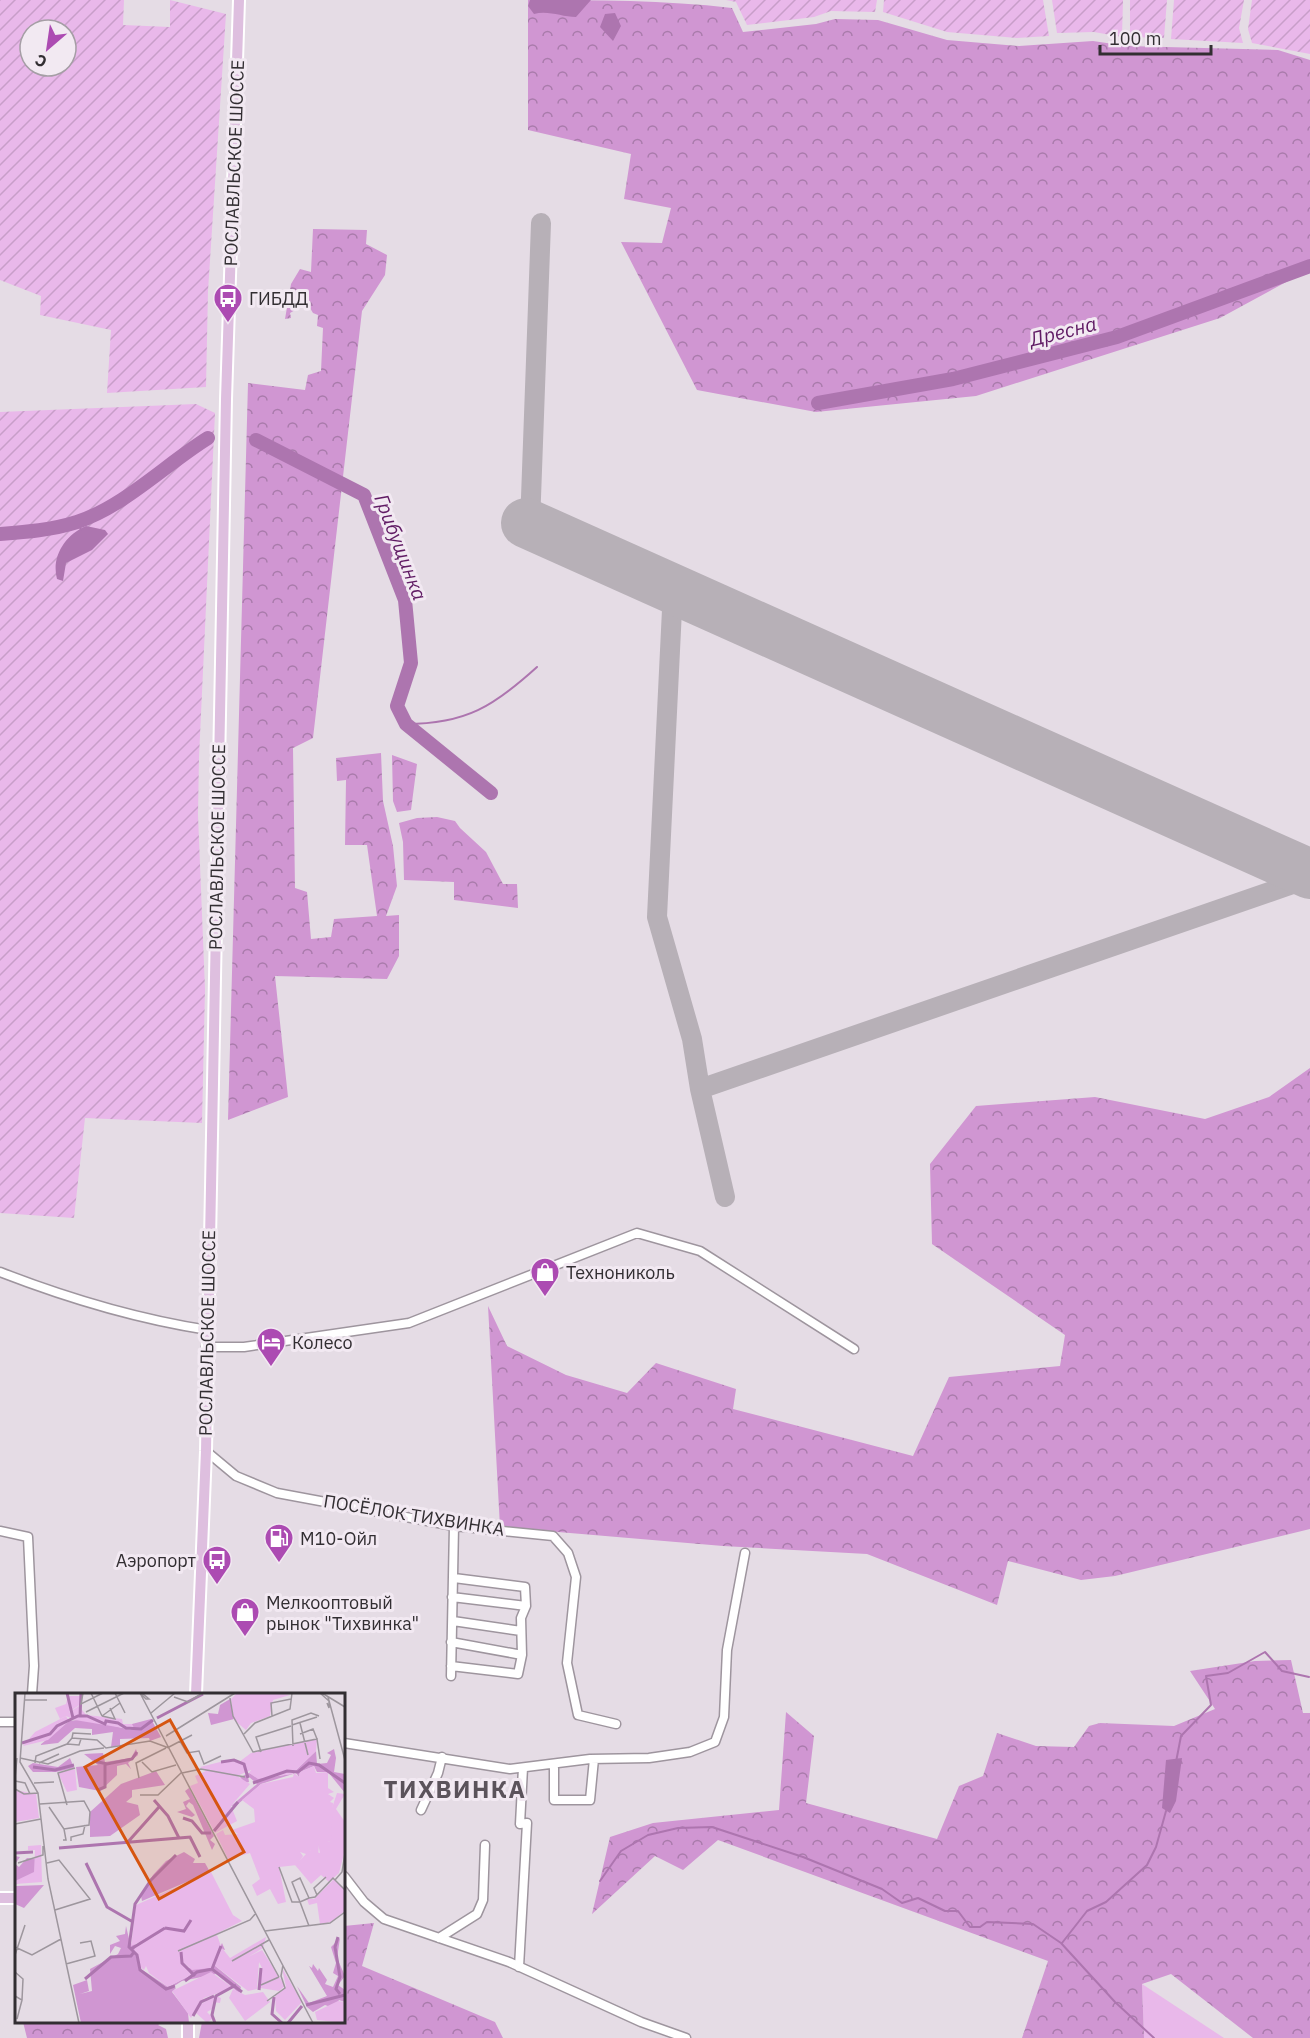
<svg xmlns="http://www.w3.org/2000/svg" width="1310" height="2038" viewBox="0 0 1310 2038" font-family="'IBM Plex Sans',sans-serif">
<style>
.grass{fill:#e9b8ea}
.forest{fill:url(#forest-crowns)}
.garden{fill:url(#garden-furrows);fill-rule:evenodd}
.water{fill:#ad75af}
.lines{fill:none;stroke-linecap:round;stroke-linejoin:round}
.stream{stroke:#ad75af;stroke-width:2}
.river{stroke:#ad75af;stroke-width:14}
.taxiway{stroke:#b7b0b7;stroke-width:20}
.runway{stroke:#b7b0b7;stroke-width:50}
.minor-casing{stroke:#9e959e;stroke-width:11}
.major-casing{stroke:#fff;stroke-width:14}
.minor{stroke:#fff;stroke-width:8}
.major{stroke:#debfdf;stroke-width:10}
.labels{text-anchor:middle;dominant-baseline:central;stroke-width:6;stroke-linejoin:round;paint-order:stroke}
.street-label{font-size:18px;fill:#322e32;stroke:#f2e9f2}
.poi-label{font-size:18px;fill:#322e32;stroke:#f2e9f2;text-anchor:start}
.water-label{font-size:20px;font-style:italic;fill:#601b64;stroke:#f2e9f2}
.district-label{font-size:24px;font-weight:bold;letter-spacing:1.5px;fill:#5b535b;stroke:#f2e9f2}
.inset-river{fill:none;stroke:#ad75af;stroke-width:3}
.inset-road{fill:none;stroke:#9d969d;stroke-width:1.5}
.view{fill:#d65510;fill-opacity:0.15;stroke:#d65510;stroke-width:3}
.inset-edge{fill:none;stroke:#322e32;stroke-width:3}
</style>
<defs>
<pattern id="forest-crowns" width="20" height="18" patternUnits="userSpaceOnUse" patternTransform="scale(1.5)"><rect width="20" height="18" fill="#d096d2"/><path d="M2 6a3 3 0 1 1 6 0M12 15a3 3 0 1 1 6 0" fill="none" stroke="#a97bab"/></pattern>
<pattern id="garden-furrows" width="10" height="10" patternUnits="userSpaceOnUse" patternTransform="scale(1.5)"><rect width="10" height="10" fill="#e9b8ea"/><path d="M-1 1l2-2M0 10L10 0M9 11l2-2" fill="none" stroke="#c89ec9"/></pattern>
</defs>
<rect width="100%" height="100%" fill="#e5dce5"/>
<path class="grass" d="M 1142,1984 L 1224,2038 L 1144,2038 Z"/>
<path class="forest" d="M 528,0 C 597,0 664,0 732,8 L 743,32 L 816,24 L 835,19 L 878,20 L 947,40 L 1019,46 L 1093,41 L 1127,46 L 1278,50 L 1310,60 L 1310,269 L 1220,318 L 976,396 L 816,412 L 697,390 L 621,242 L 662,243 L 671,208 L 624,199 L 631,154 L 528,130 Z
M 313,229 L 367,230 L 366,244 L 387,255 L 385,275 L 362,311 L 313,738 L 293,748 L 295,888 L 307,892 L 311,939 L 331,937 L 334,919 L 377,916 L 367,845 L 345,845 L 346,780 L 337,781 L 336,758 L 381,753 L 383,801 L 393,846 L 397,886 L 386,916 L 399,915 L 399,956 L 387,979 L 275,976 L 288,1097 L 228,1120 L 248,383 L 305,390 L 308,375 L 321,371 L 323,328 L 317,326 L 318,315 L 313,313 L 307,303 L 290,313 L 291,318 L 285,319 L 291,284 L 300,269 L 311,272 Z
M 392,755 L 417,764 L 411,810 L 397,812 L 393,801 Z
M 437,817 L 455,821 L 460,828 L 486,852 L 503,884 L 517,884 L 518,908 L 454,900 L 454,882 L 404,880 L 403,842 L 399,823 L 417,818 Z
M 1310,1068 L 1310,1529 L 1115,1576 L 1081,1580 L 1008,1561 L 997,1605 L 867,1554 L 723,1546 L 500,1527 L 488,1306 L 507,1346 L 566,1375 L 627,1393 L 656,1363 L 736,1389 L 733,1409 L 913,1456 L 949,1377 L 1060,1366 L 1065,1335 L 932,1244 L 930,1164 L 976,1106 L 1095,1097 L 1205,1119 L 1269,1097 Z
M 1291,1660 L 1303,1713 L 1310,1713 L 1310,2038 L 1253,2038 L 1171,1974 L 1142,1984 L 1144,2038 L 1022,2038 L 1048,1961 L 718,1840 L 683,1870 L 655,1856 L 592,1914 L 610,1837 L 653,1823 L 779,1810 L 786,1712 L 814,1736 L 806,1803 L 937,1839 L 959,1786 L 983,1776 L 997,1733 L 1036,1746 L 1074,1747 L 1089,1726 L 1100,1723 L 1174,1726 L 1215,1709 L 1190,1671 L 1255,1661 Z
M 374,1923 L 362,1966 L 495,2022 L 503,2038 L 199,2038 L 202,2022 L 344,2022 L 344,1926 Z
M 23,2022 L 162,2022 L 158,2025 L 166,2029 L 168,2038 L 27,2038 Z"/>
<path class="garden" d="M 0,0 L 124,0 L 123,25 L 170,27 L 170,0 L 226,14 L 208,291 L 206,387 L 107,393 L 111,330 L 40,315 L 41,296 L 0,280 ZM 30,30 L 66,30 L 66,66 L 30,66 Z
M 726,0 L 877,0 L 875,12 L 831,11 L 814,17 L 747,25 L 736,2 Z
M 884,0 L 1043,0 L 1049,36 L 1017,38 L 947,32 L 883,12 Z
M 1052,0 L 1123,0 L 1122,37 L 1094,32 L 1057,33 Z
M 1130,0 L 1167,0 L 1164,38 L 1130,37 Z
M 1174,0 L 1244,0 L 1239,28 L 1243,43 L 1171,39 Z
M 1252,0 L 1310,0 L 1310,54 L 1252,43 L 1248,29 Z
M 196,404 L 215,413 L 199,757 L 198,815 L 205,989 L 202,1123 L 85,1118 L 74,1218 L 0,1213 L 0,412 Z"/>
<path class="water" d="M 530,0 L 591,0 L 576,17 C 562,17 548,10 534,14 L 528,6 Z
M 615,13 L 621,26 L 613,41 L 600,27 L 605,14 Z
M 86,526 L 105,530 L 108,534 L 92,550 L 66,563 L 63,581 L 57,579 C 51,557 65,535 86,526 Z
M 1182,1758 L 1176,1801 L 1170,1813 L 1162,1808 L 1166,1760 Z"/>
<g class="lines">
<path class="stream" d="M 78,522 L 81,530
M 406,724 C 466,724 494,706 537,667
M 1176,1762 L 1181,1736 L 1211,1705 L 1206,1676 L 1228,1673 L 1265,1652 L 1282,1671 L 1309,1677
M 600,1881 L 621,1851 L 648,1835 L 678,1828 L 712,1827 L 803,1857 L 882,1889 L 902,1903 L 918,1898 L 945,1911 L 958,1911 L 970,1927 L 980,1927 L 987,1922 L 1033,1924 L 1061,1943 L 1115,2002 L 1154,2038
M 1062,1943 L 1087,1911 L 1106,1902 L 1147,1865 L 1156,1847 L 1166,1811"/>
<path class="river" d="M 818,403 L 953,379 L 1117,337 L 1310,266
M 256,440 L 364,495 L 405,600 L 411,663 L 397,706 L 406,724 L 491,793
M 0,534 C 26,532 52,530 77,522 C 125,506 166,464 208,438"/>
<path class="taxiway" d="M 530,525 L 541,223
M 673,589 L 657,917 L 692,1039 L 700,1089 L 725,1197
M 700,1089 L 1310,878"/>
<path class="runway" d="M 526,523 L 1310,874"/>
<g class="minor-casing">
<path id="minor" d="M 0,1272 C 67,1298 137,1319 208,1330
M 206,1347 L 244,1347 L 409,1323 L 637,1233 L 700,1251 L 854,1349
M 206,1451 L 236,1476 L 277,1493 L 454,1526 L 553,1536 L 568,1553 L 576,1577 L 567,1663 L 578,1715 L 616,1724
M 0,1531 L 28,1537 L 34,1666 L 32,1694
M 452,1597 L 526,1606
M 453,1621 L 521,1631
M 451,1642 L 522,1655
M 451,1666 L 518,1674 L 522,1655 L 521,1618 L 526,1606 L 525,1587 L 454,1578
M 451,1676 L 454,1526
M 0,1722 L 16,1722
M 344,1743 L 510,1769 L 590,1759 L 649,1758 L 690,1752 L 715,1742 L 724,1717 L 727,1650 L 745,1553
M 554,1764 L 554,1800 L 590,1800 L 594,1759
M 421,1810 L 438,1773 L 442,1757
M 344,1876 L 364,1902 L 384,1919 L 509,1962 L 641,2022 L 686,2038
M 439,1938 L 477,1914 L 483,1900 L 485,1845
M 519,1967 L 527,1823 L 520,1824 L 523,1768"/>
</g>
<g class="major-casing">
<path id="major" d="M 196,1694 L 206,1451 L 226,399 L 239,0
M 0,1898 L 16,1898
M 188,2038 L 188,2022"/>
</g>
<use href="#minor" class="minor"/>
<use href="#major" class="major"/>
</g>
<defs>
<g id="bus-pin" transform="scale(1.5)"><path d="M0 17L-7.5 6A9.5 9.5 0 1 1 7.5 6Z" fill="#ac4bb2" stroke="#f2e9f2"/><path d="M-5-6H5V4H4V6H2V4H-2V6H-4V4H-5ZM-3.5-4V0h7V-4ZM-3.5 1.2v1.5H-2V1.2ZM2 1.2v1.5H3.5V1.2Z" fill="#fff"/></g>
<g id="shop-pin" transform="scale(1.5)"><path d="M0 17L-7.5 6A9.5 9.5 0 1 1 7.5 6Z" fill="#ac4bb2" stroke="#f2e9f2"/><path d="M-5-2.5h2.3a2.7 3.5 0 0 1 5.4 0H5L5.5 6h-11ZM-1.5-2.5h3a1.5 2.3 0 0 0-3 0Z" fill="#fff"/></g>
<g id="hotel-pin" transform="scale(1.5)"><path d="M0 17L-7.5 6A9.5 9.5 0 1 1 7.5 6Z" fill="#ac4bb2" stroke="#f2e9f2"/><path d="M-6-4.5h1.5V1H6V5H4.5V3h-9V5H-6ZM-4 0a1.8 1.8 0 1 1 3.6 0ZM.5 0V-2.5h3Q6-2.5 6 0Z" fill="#fff"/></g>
<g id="fuel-pin" transform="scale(1.5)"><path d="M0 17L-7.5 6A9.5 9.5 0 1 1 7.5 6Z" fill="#ac4bb2" stroke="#f2e9f2"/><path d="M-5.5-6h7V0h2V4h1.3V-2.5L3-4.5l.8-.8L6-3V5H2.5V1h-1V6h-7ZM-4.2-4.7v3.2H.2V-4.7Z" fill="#fff"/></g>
</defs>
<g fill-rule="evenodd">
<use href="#bus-pin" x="228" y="298"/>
<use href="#shop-pin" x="545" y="1272"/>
<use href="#hotel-pin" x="271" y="1342"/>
<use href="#fuel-pin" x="279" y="1538"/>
<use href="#bus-pin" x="217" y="1560"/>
<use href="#shop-pin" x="245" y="1612"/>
</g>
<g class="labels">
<g class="street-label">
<text transform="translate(234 163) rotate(-88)">РОСЛАВЛЬСКОЕ ШОССЕ</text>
<text transform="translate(217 847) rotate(-89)">РОСЛАВЛЬСКОЕ ШОССЕ</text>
<text transform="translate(207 1333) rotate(-89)">РОСЛАВЛЬСКОЕ ШОССЕ</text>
<text transform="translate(414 1515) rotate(9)">ПОСЁЛОК ТИХВИНКА</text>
</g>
<g class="poi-label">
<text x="249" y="298">ГИБДД</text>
<text x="566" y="1272">Технониколь</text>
<text x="292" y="1342">Колесо</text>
<text x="300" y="1538">М10-Ойл</text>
<text x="196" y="1560" text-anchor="end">Аэропорт</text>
<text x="266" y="1602">Мелкооптовый<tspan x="266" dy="21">рынок "Тихвинка"</tspan></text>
</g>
<g class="water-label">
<text transform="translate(1063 331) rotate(-14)">Дресна</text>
<text transform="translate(401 547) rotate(69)">Грибущинка</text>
</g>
<g class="district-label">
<text x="455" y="1789">ТИХВИНКА</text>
</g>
</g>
<g transform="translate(15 1693)">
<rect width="330" height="330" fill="#e5dce5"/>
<path d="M 53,3 L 66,3 L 66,11 L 54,19 L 60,27 L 51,23 L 45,26 L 40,15 L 51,11 ZM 60,76 L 62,97 L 52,99 L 43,80 ZM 0,97 L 21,101 L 24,125 L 0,129 ZM 322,100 L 330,101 L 321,116 L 330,129 L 330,157 L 324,180 L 314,189 L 306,182 L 296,191 L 280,172 L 295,157 L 305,160 L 303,150 L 316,148 L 315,121 ZM 319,186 L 330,197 L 330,218 L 316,229 L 305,231 L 302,210 L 294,212 L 292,206 L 299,206 Z" fill="#e9b8ea"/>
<path d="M 215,6 L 219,26 L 196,32 L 193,20 L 203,21 L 205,12 ZM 70,26 L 116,37 L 117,31 L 136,26 L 146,44 L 135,48 L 134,45 L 105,46 L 105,52 L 96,54 L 98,39 L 77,42 L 77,36 L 60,35 L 43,50 L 25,52 L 54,28 ZM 121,56 L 123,62 L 113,70 L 116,76 L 111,71 L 102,73 L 102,82 L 85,98 L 64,94 L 61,74 L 83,72 L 69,61 L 88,60 L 90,69 L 116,65 ZM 319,56 L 321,65 L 319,79 L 330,81 L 330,100 L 313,79 L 302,79 L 299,73 L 285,79 L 284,84 L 281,80 L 246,91 L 222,112 L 216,113 L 242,91 L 233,83 L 234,89 L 230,90 L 225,84 L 234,80 L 247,85 L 277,81 L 301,58 L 302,71 L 312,70 L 316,62 L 312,60 ZM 55,65 L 59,75 L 41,79 L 18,79 L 13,73 L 18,70 L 43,74 ZM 141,78 L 150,92 L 117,97 L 117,104 L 111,109 L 123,112 L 125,122 L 95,143 L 75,144 L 75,119 L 106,91 ZM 174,95 L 199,143 L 195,147 L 200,151 L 197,157 L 178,112 L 174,109 L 171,113 L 180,122 L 177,124 L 162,119 L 171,116 L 168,109 L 175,106 L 170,98 ZM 169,159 L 180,166 L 178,170 L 190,170 L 195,179 L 127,208 L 126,203 L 138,182 L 151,168 ZM 0,163 L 5,164 L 0,171 L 4,174 L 12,165 L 22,166 L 20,181 L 0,192 ZM 29,192 L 9,215 L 0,211 L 1,193 ZM 111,233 L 115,250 L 122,252 L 126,247 L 150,236 L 127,248 L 120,258 L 126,276 L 153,294 L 176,282 L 168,270 L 174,275 L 196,275 L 207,250 L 210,257 L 207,256 L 199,272 L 226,294 L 224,300 L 201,281 L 167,288 L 156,295 L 161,295 L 157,299 L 173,320 L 174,330 L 66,330 L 58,292 L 72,287 L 74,298 L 65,301 L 77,298 L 75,276 L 103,261 L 106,255 L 100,253 L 95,261 L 95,252 L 105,248 L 101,243 L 110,241 ZM 325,245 L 322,265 L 330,283 L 323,292 L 330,297 L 330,309 L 324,307 L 319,315 L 310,312 L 298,319 L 292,314 L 282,293 L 294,310 L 312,303 L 294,273 L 297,275 L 298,271 L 303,278 L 304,275 L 312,287 L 310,291 L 318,294 L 323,283 L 318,280 L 321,270 L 316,254 Z" fill="#d096d2"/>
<path d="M 64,13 L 71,22 L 107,26 L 108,31 L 117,31 L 120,37 L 60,27 L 52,21 ZM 51,23 L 54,28 L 33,47 L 8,53 L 20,39 Z" fill="#e9b8ea"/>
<path d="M 26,152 L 27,189 L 0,191 L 0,188 L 19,179 L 20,157 L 13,157 L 13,153 ZM 323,308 L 330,309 L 330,330 L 302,327 L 300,319 Z" fill="#e9b8ea"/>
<path d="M 222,0 L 261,0 L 275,2 L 258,7 L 255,23 L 236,30 L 231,37 L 219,27 L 216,6 Z" fill="#e9b8ea"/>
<path d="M 302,46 L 301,58 L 277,81 L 243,86 L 234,80 L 236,77 L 222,83 L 235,91 L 216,113 L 222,128 L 200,140 L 175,93 L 183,90 L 180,83 L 191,78 L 185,74 L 209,68 L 224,69 L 236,60 ZM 299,73 L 301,80 L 313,79 L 313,95 L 319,99 L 313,101 L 319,105 L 315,109 L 318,110 L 316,148 L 304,151 L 303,163 L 295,157 L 294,162 L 285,159 L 288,163 L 282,172 L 264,174 L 271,209 L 263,211 L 255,196 L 242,203 L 237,192 L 245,186 L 235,160 L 213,166 L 201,141 L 208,137 L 210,142 L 223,141 L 217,137 L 240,129 L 239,116 L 227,107 L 246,91 L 278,84 L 279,80 L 284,84 L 285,79 ZM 196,179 L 218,222 L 227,228 L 195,244 L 202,242 L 206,253 L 196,275 L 177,277 L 169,270 L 176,282 L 153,294 L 134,280 L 131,273 L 129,277 L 124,273 L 119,257 L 122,252 L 144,241 L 116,253 L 121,212 ZM 251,244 L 248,255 L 233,264 L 247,257 L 270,293 L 264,298 L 245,295 L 247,275 L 244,269 L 242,296 L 233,298 L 199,272 L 207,255 L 215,265 ZM 267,275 L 287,309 L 270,327 L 261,318 L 260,302 L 271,294 ZM 196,279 L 218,295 L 189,305 L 176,325 L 157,298 ZM 218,296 L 230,302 L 248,299 L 255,309 L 230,328 L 214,305 ZM 200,303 L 206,305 L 205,310 L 198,309 L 197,316 L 192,319 L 198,325 L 192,330 L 181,320 L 186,311 Z" fill="#e9b8ea"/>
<path class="inset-river" d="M 52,0 L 58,25M 65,24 L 66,0M 142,25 L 188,1M 7,50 L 35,41 L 42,33 L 63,23 L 72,23 L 90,31 L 91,28 L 103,30 L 111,35 L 126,36 L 138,27M 79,68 L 92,71 L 117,66 L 122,59M 206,69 L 219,67 L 229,71 L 233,85M 18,74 L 40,77 L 59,72M 238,90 L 272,78 L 283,79 L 294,70 L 304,72 L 330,90M 83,97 L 90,94 L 90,72M 139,107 L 153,123 L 164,145M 168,125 L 177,128 L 187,140 L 196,140M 199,138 L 223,109M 175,144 L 185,164M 112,150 L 144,114M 44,155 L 176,144M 0,160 L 18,159M 71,170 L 92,214 L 118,229M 150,235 L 169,238 L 176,227M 323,244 L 320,254 L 325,284 L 321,296 L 325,301M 116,256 L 150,235M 166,259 L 167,270 L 180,283M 197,276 L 206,253M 70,286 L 96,264 L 116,263 L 119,259M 170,288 L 182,279 L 197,276 L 227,299M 160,293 L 151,296 L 125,277 L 122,262 L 114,254 L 120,211 L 136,187 L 161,162M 244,297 L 246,275M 259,304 L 257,321 L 267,330M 291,312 L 330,302M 178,323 L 186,309 L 199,303M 200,330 L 197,322 L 201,303 L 221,292M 273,330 L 287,313"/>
<path class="inset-road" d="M 10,0 L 5,69 L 23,100 L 33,186 L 64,330M 68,0 L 66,11 L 88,0M 76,0 L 87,23M 100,0 L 110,20M 125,0 L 298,330M 126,0 L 127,2 L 131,6 L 134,6 L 127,0M 305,0 L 314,8 L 314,15 L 312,10M 307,0 L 330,14M 159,4 L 173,9 L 188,0M 313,4 L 330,67M 215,5 L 218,23 L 238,59 L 302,46 L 305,66M 9,7 L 32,7M 71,19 L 109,0M 136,20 L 160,0M 87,23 L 100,26 L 95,15M 87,23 L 105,10M 257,23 L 256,10 L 276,6M 285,30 L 293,62M 277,32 L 302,24M 229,41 L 240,30 L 275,16 L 277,0M 285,41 L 298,36 L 302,46M 151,43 L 220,0M 57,45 L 58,40 L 76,41M 165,48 L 172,60 L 184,58 L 189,71 L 206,63M 52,51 L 64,52 L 66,46M 278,53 L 277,27 L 296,20 L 304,23M 154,54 L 177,42M 246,59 L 241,44 L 276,33M 5,65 L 33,71 L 65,58 L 89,55M 127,69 L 137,79 L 161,72M 20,70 L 21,63 L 52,51 L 57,45 L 82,47 L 91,55 L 135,48 L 154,55M 24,70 L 44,61M 167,80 L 186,76 L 230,84M 0,85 L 2,65M 124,85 L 121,70 L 151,55M 0,88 L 10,90 L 15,101M 19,90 L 39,89M 0,96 L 9,101 L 23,100M 125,102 L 143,102 L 167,79M 25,111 L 69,108 L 75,119 L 74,132 L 49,136M 52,112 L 43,80 L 60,75M 34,114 L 49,136 L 51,147 L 48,147M 0,131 L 26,126M 56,148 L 56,144 L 68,141 L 70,132M 3,170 L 28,162 L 28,153M 32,170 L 44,167 L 75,206 L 40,217M 264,174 L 277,209 L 285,209 L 294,205 L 285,185 L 277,189 L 285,209 L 294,233M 320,187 L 327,179 L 330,160M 302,202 L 299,195 L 311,184M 294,205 L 300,204 L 318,185 L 330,197M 250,238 L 315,230 L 330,219M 246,251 L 264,284M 0,254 L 17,262 L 46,246M 163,258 L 235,227 L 241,220M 0,262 L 10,232M 217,268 L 254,247M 51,271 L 80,263 L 76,248 L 65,250M 0,279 L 8,286 L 7,307M 246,292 L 264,284M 0,303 L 7,307 L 2,326M 252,308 L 270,295 L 266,283 L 268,272"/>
<path class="view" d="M 155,27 L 229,159 L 144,206 L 70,74 Z"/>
<rect width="330" height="330" class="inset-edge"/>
</g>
<g transform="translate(48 48) rotate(209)"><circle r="28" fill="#f2e9f2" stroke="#a59ea5" stroke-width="1.5"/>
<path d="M0-4.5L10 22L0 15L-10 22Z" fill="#ac4bb2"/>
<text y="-9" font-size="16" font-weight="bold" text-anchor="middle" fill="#322e32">С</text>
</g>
<path d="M1100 45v9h111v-9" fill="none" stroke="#322e32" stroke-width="3"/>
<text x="1109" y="45" font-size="18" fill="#322e32" stroke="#f2e9f2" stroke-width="4.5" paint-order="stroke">100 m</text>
</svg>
